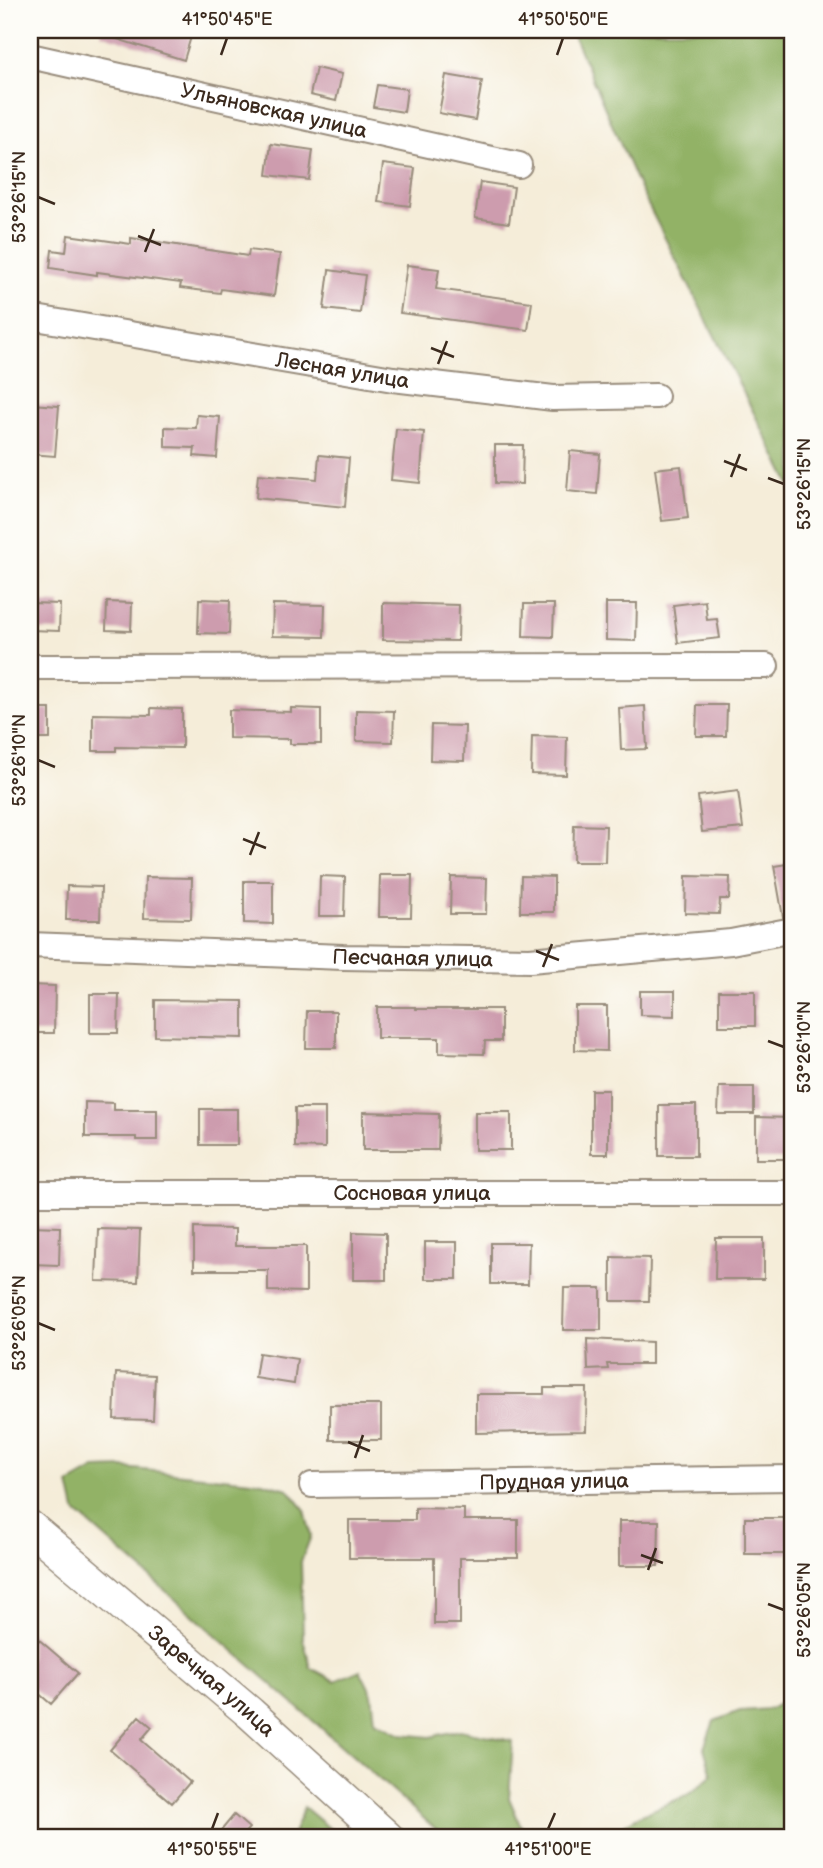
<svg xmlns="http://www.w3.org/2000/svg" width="823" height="1868" viewBox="0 0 823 1868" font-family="'Balsamiq Sans',sans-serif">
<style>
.forest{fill:#92b266;stroke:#666e42;stroke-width:2}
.building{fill:#cd9cae}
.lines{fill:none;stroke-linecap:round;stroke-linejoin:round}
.minor-casing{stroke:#988c7c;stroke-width:28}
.major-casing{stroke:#988c7c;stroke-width:35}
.minor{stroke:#fff;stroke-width:24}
.major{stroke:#fff;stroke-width:32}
.ticks{fill:none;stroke:#3b2a1e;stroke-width:2.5}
.labels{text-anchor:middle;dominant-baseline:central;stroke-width:5;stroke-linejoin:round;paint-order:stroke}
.street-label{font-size:21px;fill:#3b2a1e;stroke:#fdfcf7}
.neatline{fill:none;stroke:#3b2a1e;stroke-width:2.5}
.ticks-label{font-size:18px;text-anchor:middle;fill:#3b2a1e}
</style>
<rect width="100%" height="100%" fill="#fdfcf7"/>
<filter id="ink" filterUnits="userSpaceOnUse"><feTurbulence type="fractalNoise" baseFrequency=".0143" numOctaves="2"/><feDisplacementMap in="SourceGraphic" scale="14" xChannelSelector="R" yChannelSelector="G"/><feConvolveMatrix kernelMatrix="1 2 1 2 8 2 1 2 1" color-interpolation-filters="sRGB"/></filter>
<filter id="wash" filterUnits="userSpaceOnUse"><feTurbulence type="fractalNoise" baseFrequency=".00686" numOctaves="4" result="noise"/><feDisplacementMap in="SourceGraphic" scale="28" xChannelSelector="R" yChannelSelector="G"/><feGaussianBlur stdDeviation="1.57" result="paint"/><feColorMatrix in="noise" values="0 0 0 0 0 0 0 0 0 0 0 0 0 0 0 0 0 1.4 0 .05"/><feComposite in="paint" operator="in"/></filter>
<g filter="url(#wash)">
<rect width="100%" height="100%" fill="#f5edd9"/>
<path class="forest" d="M 571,30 L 793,30 L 793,490 L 640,189 Z
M 124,1468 L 262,1482 L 288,1489 L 305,1510 L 311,1536 L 301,1562 L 303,1639 L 311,1668 L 335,1681 L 360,1670 L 372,1694 L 375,1721 L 401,1734 L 430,1737 L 460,1730 L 513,1741 L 509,1798 L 520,1824 L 528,1838 L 446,1838 L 75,1511 L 69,1484 L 95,1469 Z
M 793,1696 L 793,1838 L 612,1838 C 619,1820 667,1805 685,1796 C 695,1791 704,1782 712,1775 L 704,1748 L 714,1721 L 740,1711 L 770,1709 Z
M 304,1807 L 341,1838 L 291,1838 Z"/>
<g id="blocks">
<path class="building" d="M 102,30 L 193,30 L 184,60 L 101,34 Z
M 316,68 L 342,74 L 336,101 L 310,95 Z
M 446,75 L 482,81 L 475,120 L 439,113 Z
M 377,85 L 407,89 L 404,112 L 373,107 Z
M 271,144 L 313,150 L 309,180 L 267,175 Z
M 383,164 L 415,168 L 410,206 L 378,202 Z
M 480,182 L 514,187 L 509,223 L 475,218 Z
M 68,235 L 131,244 L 131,238 L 248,256 L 249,250 L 280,254 L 274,296 L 221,289 L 220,293 L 180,288 L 181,283 L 97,272 L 97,275 L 50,268 L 52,250 L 66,252 Z
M 407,265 L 439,269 L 436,289 L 532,302 L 528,330 L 400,313 Z
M 329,270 L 365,275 L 360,313 L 324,309 Z
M 30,404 L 59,406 L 55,456 L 30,454 Z
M 197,415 L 220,417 L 217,458 L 194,456 L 195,448 L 165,447 L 165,427 L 196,428 Z
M 396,429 L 424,432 L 420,483 L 391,480 Z
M 495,445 L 523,445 L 522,484 L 495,483 Z
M 570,451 L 600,454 L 597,494 L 567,491 Z
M 319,455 L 349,458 L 345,507 L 256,498 L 258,474 L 317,479 Z
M 681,466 L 688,518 L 662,521 L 655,469 Z
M 199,599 L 230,600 L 229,634 L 198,633 Z
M 705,601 L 707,620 L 717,619 L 720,638 L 678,643 L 673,605 Z
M 107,602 L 132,603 L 131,631 L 106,630 Z
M 30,603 L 60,604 L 59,631 L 30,630 Z
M 383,603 L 459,605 L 458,641 L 383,640 Z
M 606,603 L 637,603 L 636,641 L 606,640 Z
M 273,604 L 325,605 L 324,637 L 272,636 Z
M 524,604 L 554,604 L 553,637 L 523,636 Z
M 697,705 L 727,705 L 726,736 L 696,736 Z
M 645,706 L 647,749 L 621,750 L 619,708 Z
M 151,708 L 182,709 L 182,748 L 116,747 L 116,751 L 93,751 L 93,714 L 151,715 Z
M 291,708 L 321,709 L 321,744 L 290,744 L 290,739 L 229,738 L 229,710 L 291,712 Z
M 30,709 L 50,709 L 50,739 L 30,739 Z
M 356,710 L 394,711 L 393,742 L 356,741 Z
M 431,725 L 465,726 L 464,761 L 430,760 Z
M 532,736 L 567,737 L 566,775 L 531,774 Z
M 738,791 L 743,828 L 702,832 L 698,796 Z
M 574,825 L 606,826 L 605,862 L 573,862 Z
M 793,863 L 793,916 L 783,917 L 774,866 Z
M 380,875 L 412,875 L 411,917 L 379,917 Z
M 320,876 L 345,877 L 344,916 L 319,916 Z
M 521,876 L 554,877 L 554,912 L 520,912 Z
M 686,876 L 730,877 L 729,899 L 720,899 L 719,914 L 685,913 Z
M 145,877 L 192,878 L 191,919 L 144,918 Z
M 451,877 L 487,878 L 486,914 L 450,914 Z
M 244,881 L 273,881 L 273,924 L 244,923 Z
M 67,886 L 101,887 L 100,920 L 66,920 Z
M 30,985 L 55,986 L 54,1033 L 30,1033 Z
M 640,991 L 675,991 L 675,1016 L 640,1015 Z
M 719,991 L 755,991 L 755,1026 L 719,1026 Z
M 90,994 L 119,994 L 118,1033 L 90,1033 Z
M 155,1000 L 243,1001 L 243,1038 L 155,1036 Z
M 575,1006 L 607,1006 L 607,1051 L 575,1050 Z
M 377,1007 L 416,1007 L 416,1009 L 501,1009 L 501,1041 L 485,1041 L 484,1054 L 439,1053 L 439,1038 L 377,1038 Z
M 307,1011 L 336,1011 L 336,1048 L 306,1048 Z
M 719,1087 L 754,1087 L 754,1114 L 718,1114 Z
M 591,1090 L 608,1090 L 608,1154 L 591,1154 Z
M 85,1102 L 114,1103 L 114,1110 L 157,1110 L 157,1140 L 136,1140 L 136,1137 L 85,1137 Z
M 659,1105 L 696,1105 L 696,1156 L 659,1156 Z
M 295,1108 L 325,1108 L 325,1148 L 295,1147 Z
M 200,1109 L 237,1109 L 237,1145 L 200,1145 Z
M 363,1112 L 439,1114 L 438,1150 L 363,1150 Z
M 475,1112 L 511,1112 L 511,1150 L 475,1150 Z
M 756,1117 L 790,1118 L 789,1159 L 756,1159 Z
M 30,1226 L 60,1227 L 59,1265 L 30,1264 Z
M 194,1228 L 235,1229 L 235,1246 L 306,1246 L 306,1292 L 268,1291 L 268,1270 L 194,1270 Z
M 98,1229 L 140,1230 L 138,1282 L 96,1281 Z
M 353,1232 L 386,1233 L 386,1280 L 353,1280 Z
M 716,1238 L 764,1238 L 764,1279 L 715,1279 Z
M 425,1242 L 457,1242 L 457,1279 L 425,1279 Z
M 491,1243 L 529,1243 L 528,1284 L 491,1284 Z
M 611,1257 L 650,1258 L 649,1301 L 611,1301 Z
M 564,1288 L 601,1288 L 601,1330 L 563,1330 Z
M 587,1339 L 652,1342 L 652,1364 L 607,1364 L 608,1369 L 588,1370 Z
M 259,1353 L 297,1359 L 294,1384 L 255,1378 Z
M 116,1373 L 155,1375 L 153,1420 L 114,1419 Z
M 544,1388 L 587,1388 L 586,1431 L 476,1433 L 476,1394 L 544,1394 Z
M 330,1405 L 381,1405 L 381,1440 L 330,1440 Z
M 415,1508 L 464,1509 L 464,1520 L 518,1520 L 518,1558 L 460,1558 L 460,1624 L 434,1624 L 434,1558 L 349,1558 L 349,1520 L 415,1520 Z
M 745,1518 L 788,1518 L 789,1554 L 745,1554 Z
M 619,1521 L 659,1521 L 658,1566 L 619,1566 Z
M 30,1632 L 78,1673 L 51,1704 L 30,1686 Z
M 139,1716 L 152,1727 L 141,1740 L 190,1782 L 172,1803 L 110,1750 Z
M 234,1815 L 249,1828 L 240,1838 L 215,1838 Z"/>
</g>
</g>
<g filter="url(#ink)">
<use href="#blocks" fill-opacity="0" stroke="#988c7c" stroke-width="2"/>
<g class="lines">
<g class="minor-casing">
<g id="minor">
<path id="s1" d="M 30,56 L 519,165"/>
<path id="s2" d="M 30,317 L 393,379 L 553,398 L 656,396"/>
<path d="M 30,667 L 766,666"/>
<path id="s3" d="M 30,945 L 343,957 L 530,960 L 731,942 L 793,930"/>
<path id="s4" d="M 30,1193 L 793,1193"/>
<path id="s5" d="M 312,1485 L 793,1478"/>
</g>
</g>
<g class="major-casing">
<g id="major">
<path id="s6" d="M 30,1527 L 250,1713 L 388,1838"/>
</g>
</g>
<use href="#minor" class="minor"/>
<use href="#major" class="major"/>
</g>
</g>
<path class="ticks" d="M 221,55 L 227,38M 557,55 L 563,38M 38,197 L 55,204M 138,236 L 161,245M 145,252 L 154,229M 431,348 L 454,357M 438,364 L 447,341M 724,461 L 747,470M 731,477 L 740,454M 768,478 L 784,484M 38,760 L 55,767M 243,839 L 266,848M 250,855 L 259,832M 536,951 L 559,960M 543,967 L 552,944M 768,1041 L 784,1047M 38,1323 L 55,1330M 348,1442 L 370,1451M 355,1458 L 363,1435M 641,1555 L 663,1563M 648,1570 L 656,1548M 768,1604 L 784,1610M 212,1829 L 218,1813M 548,1829 L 555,1813"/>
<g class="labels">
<g class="street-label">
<text stroke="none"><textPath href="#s1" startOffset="250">Ульяновская улица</textPath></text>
<text stroke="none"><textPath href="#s2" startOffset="317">Лесная улица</textPath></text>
<text stroke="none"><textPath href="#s3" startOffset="383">Песчаная улица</textPath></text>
<text stroke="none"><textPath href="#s4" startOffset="382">Сосновая улица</textPath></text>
<text stroke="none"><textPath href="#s5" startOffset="242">Прудная улица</textPath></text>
<text stroke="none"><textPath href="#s6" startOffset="238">Заречная улица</textPath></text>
</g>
</g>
<rect width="823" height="1868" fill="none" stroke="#fdfcf7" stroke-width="77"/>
<rect x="38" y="38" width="746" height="1791" class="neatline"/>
<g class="ticks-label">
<text x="227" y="25">41°50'45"E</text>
<text x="563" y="25">41°50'50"E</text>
<text transform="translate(19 197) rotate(-90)" y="6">53°26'15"N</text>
<text transform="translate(804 484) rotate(-90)" y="6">53°26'15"N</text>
<text transform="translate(19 760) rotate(-90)" y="6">53°26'10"N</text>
<text transform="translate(804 1047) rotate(-90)" y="6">53°26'10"N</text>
<text transform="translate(19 1323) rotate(-90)" y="6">53°26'05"N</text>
<text transform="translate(804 1610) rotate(-90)" y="6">53°26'05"N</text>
<text x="212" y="1855">41°50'55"E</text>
<text x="548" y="1855">41°51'00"E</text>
</g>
</svg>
